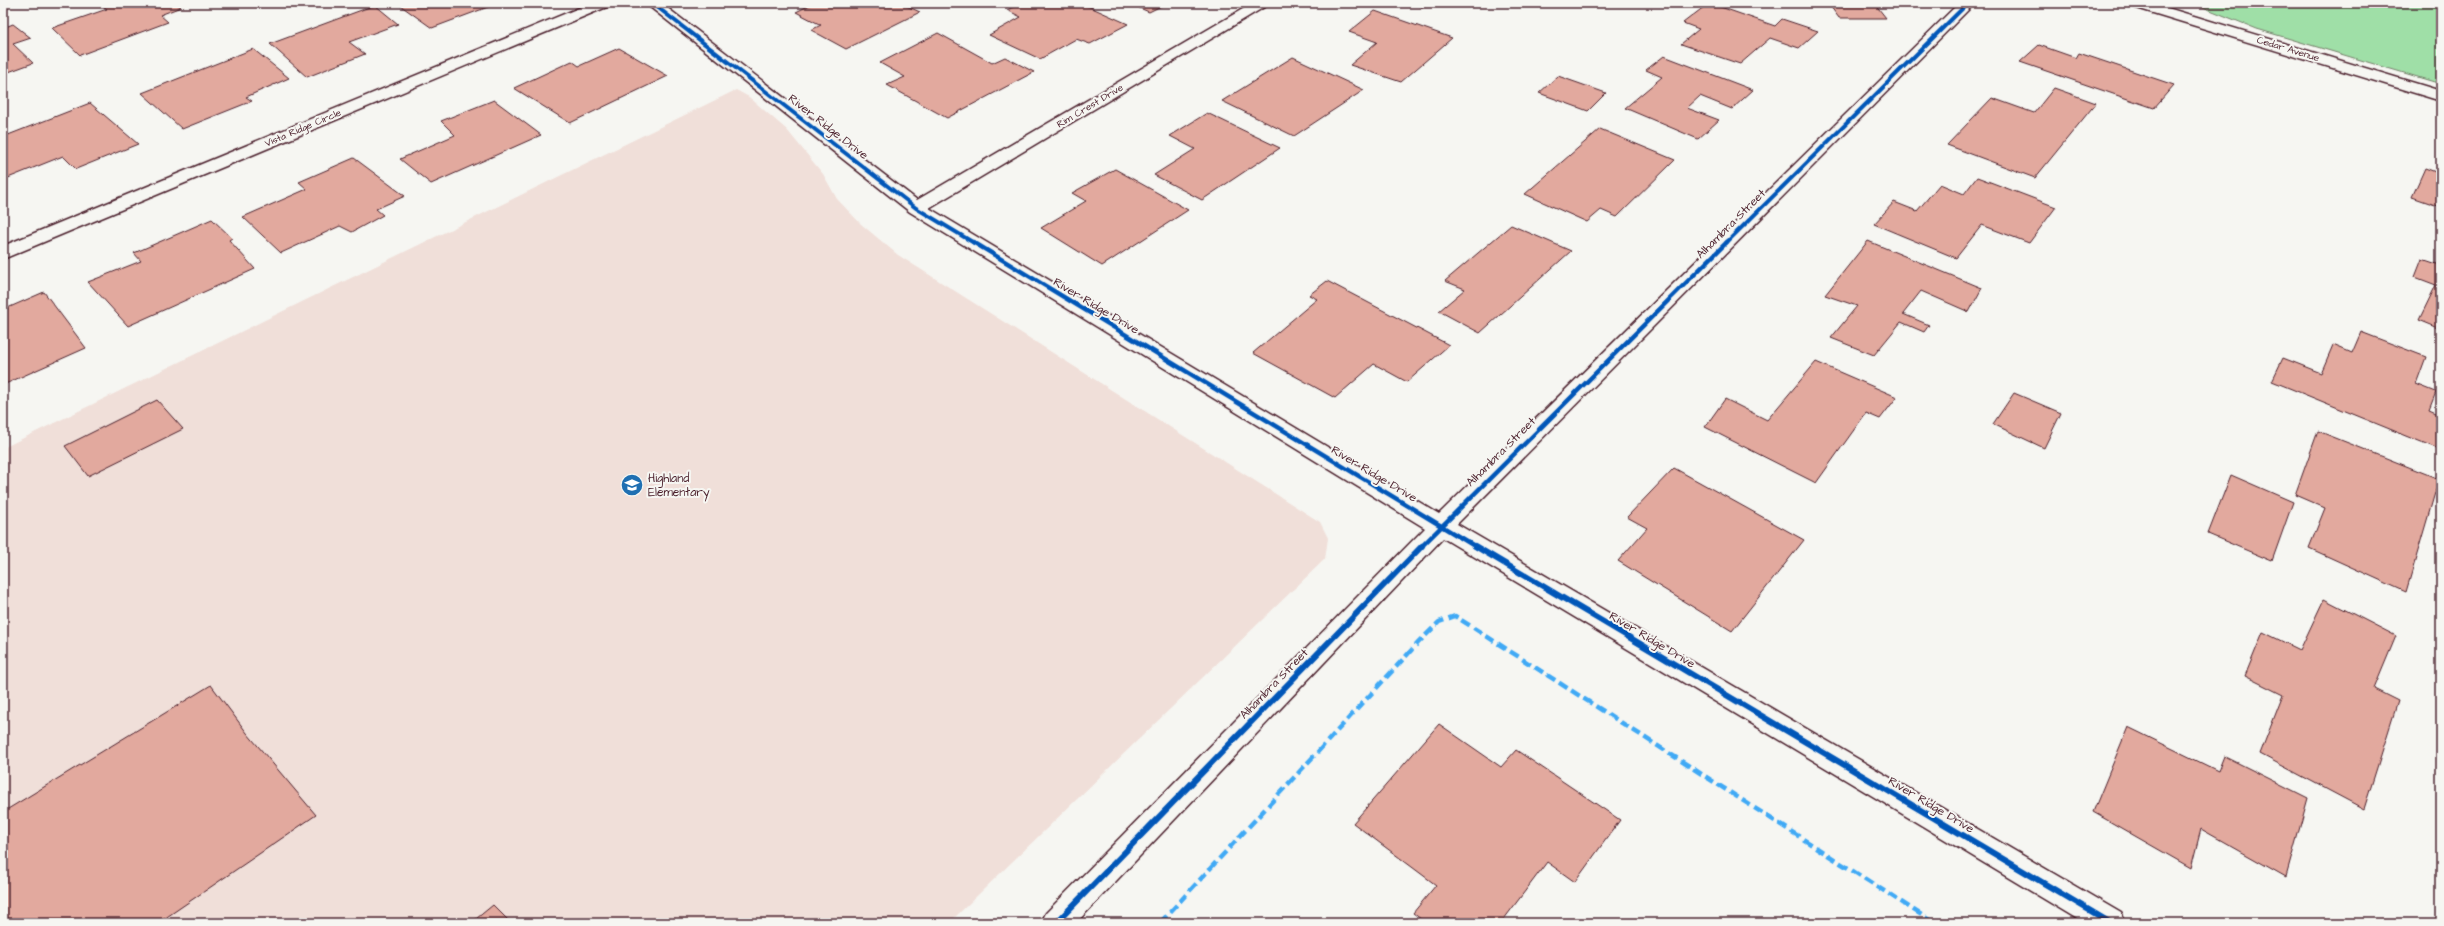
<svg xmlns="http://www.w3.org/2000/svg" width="2444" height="926" viewBox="0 0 2444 926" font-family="'Architects Daughter',sans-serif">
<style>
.built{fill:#f0dfd9}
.green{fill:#9fdfa7;stroke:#747f69}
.building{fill:#e2a99e;stroke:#4a1f2b}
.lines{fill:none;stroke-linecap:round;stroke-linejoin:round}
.minor-casing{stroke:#4a1f2b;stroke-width:3}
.minor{fill:#f6f6f2;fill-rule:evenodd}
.quiet{stroke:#3fa9f5;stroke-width:4.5;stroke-dasharray:10 4.5;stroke-linecap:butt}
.cycleway-far2-casing{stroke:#f6f6f2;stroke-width:6}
.cycleway-far1-casing{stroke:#f6f6f2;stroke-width:7}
.cycleway-casing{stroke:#f6f6f2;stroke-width:8}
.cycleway-far2{stroke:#0057b8;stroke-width:4}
.cycleway-far1{stroke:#0057b8;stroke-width:4.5}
.cycleway{stroke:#0057b8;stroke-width:6}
.labels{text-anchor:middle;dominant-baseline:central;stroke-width:4;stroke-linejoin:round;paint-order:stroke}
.far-street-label{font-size:10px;fill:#4a1f2b;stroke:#f6f6f2}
.street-label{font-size:12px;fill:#4a1f2b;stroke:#f6f6f2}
.poi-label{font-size:12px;fill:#4a1f2b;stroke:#f6f6f2;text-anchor:start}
</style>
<rect width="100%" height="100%" fill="#f6f6f2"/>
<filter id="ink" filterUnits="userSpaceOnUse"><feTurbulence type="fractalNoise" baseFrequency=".025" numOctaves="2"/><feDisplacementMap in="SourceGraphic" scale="8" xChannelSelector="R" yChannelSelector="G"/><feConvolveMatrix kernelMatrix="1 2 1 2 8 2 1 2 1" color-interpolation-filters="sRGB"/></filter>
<g filter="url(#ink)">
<path class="built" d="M 736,90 L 749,97 L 787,130 L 823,174 L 837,199 L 861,224 L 898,255 L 1320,522 L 1328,538 L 1325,559 L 949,923 L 3,923 L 3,448 Z"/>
<path class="green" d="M 2193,3 L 2441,3 L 2441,84 L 2257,29 Z"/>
<path class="building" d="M 99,3 L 175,3 L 181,7 L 160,15 L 168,22 L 80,55 L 52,28 L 107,9 Z
M 397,3 L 481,3 L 488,7 L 432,28 Z
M 814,3 L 900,3 L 920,12 L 846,49 L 811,30 L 821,25 L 796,12 Z
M 1021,3 L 1081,3 L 1128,24 L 1090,44 L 1076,39 L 1040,59 L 989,35 L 1021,17 L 1007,10 Z
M 1128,3 L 1167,3 L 1149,12 Z
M 1420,3 L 1489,3 L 1421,7 Z
M 1709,3 L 1775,26 L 1782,19 L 1818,31 L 1799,48 L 1770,38 L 1740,64 L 1681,44 L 1699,29 L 1683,23 Z
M 1828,3 L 1889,3 L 1875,4 L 1886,18 L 1839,18 Z
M 375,5 L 398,24 L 349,42 L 365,54 L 307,77 L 270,44 Z
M 1375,11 L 1452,38 L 1401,82 L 1350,65 L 1377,42 L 1349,32 Z
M 13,24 L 31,38 L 13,44 L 33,63 L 3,74 L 3,28 Z
M 938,33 L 992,63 L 1005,57 L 1034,72 L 947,118 L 887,85 L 905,77 L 880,63 Z
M 2039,45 L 2076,58 L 2079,53 L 2174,85 L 2154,108 L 2020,62 Z
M 619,48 L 668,76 L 570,123 L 514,88 L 572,61 L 579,66 Z
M 253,49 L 289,78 L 246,97 L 252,101 L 182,129 L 142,93 Z
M 1664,56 L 1753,90 L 1732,109 L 1700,96 L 1687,108 L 1719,120 L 1698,139 L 1625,108 L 1662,77 L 1646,70 Z
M 1293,57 L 1364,90 L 1294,136 L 1222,101 Z
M 1558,76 L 1606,93 L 1588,111 L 1539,93 Z
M 2054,88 L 2096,103 L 2035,178 L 1947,145 L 1992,98 L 2034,113 Z
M 494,100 L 541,135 L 431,184 L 400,159 L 455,135 L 441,121 Z
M 90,103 L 138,144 L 76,169 L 63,156 L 3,180 L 3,147 L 6,146 L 3,143 L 3,137 Z
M 1207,113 L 1280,148 L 1202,200 L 1154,175 L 1195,149 L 1170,136 Z
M 1600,129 L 1675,160 L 1617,217 L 1601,210 L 1587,222 L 1525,194 Z
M 354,158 L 405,196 L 376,209 L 383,215 L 352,232 L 340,226 L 281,253 L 243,217 L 307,189 L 299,182 Z
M 2425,168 L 2441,174 L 2441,207 L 2412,197 Z
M 1115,169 L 1188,210 L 1102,266 L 1041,228 L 1086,201 L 1072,193 Z
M 1977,177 L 2056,207 L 2029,243 L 1982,225 L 1956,258 L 1874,224 L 1894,202 L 1917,211 L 1940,184 L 1964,194 Z
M 212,219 L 232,238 L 229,240 L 255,269 L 128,326 L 88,282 L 141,261 L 134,253 Z
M 1511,225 L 1571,251 L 1480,333 L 1439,311 L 1465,289 L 1445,281 Z
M 1868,241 L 1982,288 L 1969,312 L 1921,291 L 1903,314 L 1929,325 L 1924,332 L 1901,322 L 1874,355 L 1831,338 L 1857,306 L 1825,295 Z
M 2422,259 L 2440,265 L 2441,264 L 2441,329 L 2419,320 L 2436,285 L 2415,277 Z
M 1327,281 L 1449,345 L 1407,382 L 1374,364 L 1335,398 L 1253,353 L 1317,299 L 1309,295 Z
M 44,292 L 86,348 L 3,385 L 3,310 Z
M 2361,332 L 2426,357 L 2416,384 L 2436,392 L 2429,410 L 2441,415 L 2441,450 L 2272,381 L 2283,358 L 2321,373 L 2333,345 L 2352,353 Z
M 1816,362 L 1897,397 L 1880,419 L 1866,413 L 1816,483 L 1705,427 L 1725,399 L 1767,420 Z
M 2014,393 L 2061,413 L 2044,448 L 1993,424 Z
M 157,400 L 183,429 L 88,476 L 65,446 Z
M 2318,431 L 2439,479 L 2406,592 L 2309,548 L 2325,508 L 2295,495 Z
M 1674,468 L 1804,540 L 1732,631 L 1618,561 L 1647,528 L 1627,517 Z
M 2231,475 L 2293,502 L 2272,561 L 2208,534 Z
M 2324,599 L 2396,636 L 2374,689 L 2398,701 L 2364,809 L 2260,754 L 2283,695 L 2245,676 L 2263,632 L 2300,650 Z
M 211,685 L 247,733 L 316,815 L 158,923 L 3,923 L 3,812 Z
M 1439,724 L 1501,767 L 1516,750 L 1620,820 L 1575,882 L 1547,862 L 1501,923 L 1426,923 L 1413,913 L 1436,885 L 1353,823 Z
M 2128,727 L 2218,771 L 2224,756 L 2308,798 L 2286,877 L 2201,829 L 2191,868 L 2093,812 Z
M 493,905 L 511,923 L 471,923 Z"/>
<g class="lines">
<g class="minor-casing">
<path id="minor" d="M 591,3 L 611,3 L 609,6 L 3,259 L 3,246 Z
M 645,3 L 661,3 L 917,200 L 1253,3 L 1271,3 L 929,208 L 1439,514 L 1959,3 L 1975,3 L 1457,524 L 2121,913 L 2126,923 L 2084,923 L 1443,538 L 1076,923 L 1041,923 L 1046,913 L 1425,528 L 910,212 Z
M 2128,3 L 2151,3 L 2441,91 L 2441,101 L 2130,6 Z"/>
</g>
<use href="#minor" class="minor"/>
<path class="quiet" d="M 1160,923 L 1419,642 L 1439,622 L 1455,616 L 1934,923"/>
<g class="cycleway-far2-casing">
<path id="cycleway-far2" d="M 652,3 L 916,208 L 974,243
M 1726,243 L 1968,3"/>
</g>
<g class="cycleway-far1-casing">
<path id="cycleway-far1" d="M 973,242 L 1476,547
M 1421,547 L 1727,242"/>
</g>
<g class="cycleway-casing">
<path id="cycleway" d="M 1475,546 L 2111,923
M 1056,923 L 1422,546"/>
</g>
<use href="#cycleway-far2" class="cycleway-far2"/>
<use href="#cycleway-far1" class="cycleway-far1"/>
<use href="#cycleway" class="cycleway"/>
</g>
</g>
<defs>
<g id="school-disc" transform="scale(1.15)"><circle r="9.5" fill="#1f6fb2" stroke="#f6f6f2"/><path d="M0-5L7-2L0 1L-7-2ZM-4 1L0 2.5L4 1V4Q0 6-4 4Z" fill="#fff"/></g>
</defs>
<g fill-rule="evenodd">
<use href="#school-disc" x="632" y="485"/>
</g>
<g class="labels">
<g class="far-street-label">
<text transform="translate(2288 49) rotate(17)">Cedar Avenue</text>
<text transform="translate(1090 106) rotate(-31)">Rim Crest Drive</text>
<text transform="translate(303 128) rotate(-23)">Vista Ridge Circle</text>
</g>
<g class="street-label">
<text transform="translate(828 127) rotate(38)">River Ridge Drive</text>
<text transform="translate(1731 224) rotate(-45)">Alhambra Street</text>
<text transform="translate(1096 306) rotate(31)">River Ridge Drive</text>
<text transform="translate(1501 452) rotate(-45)">Alhambra Street</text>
<text transform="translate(1374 474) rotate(31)">River Ridge Drive</text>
<text transform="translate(1652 640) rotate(31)">River Ridge Drive</text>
<text transform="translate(1274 684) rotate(-46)">Alhambra Street</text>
<text transform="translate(1931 805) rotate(31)">River Ridge Drive</text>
</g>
<g class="poi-label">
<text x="648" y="478">Highland<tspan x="648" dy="14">Elementary</tspan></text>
</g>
</g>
<rect width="2444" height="926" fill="none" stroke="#f6f6f2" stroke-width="16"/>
<rect x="8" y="8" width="2428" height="910" fill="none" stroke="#4a1f2b" stroke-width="1.5" filter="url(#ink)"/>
</svg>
